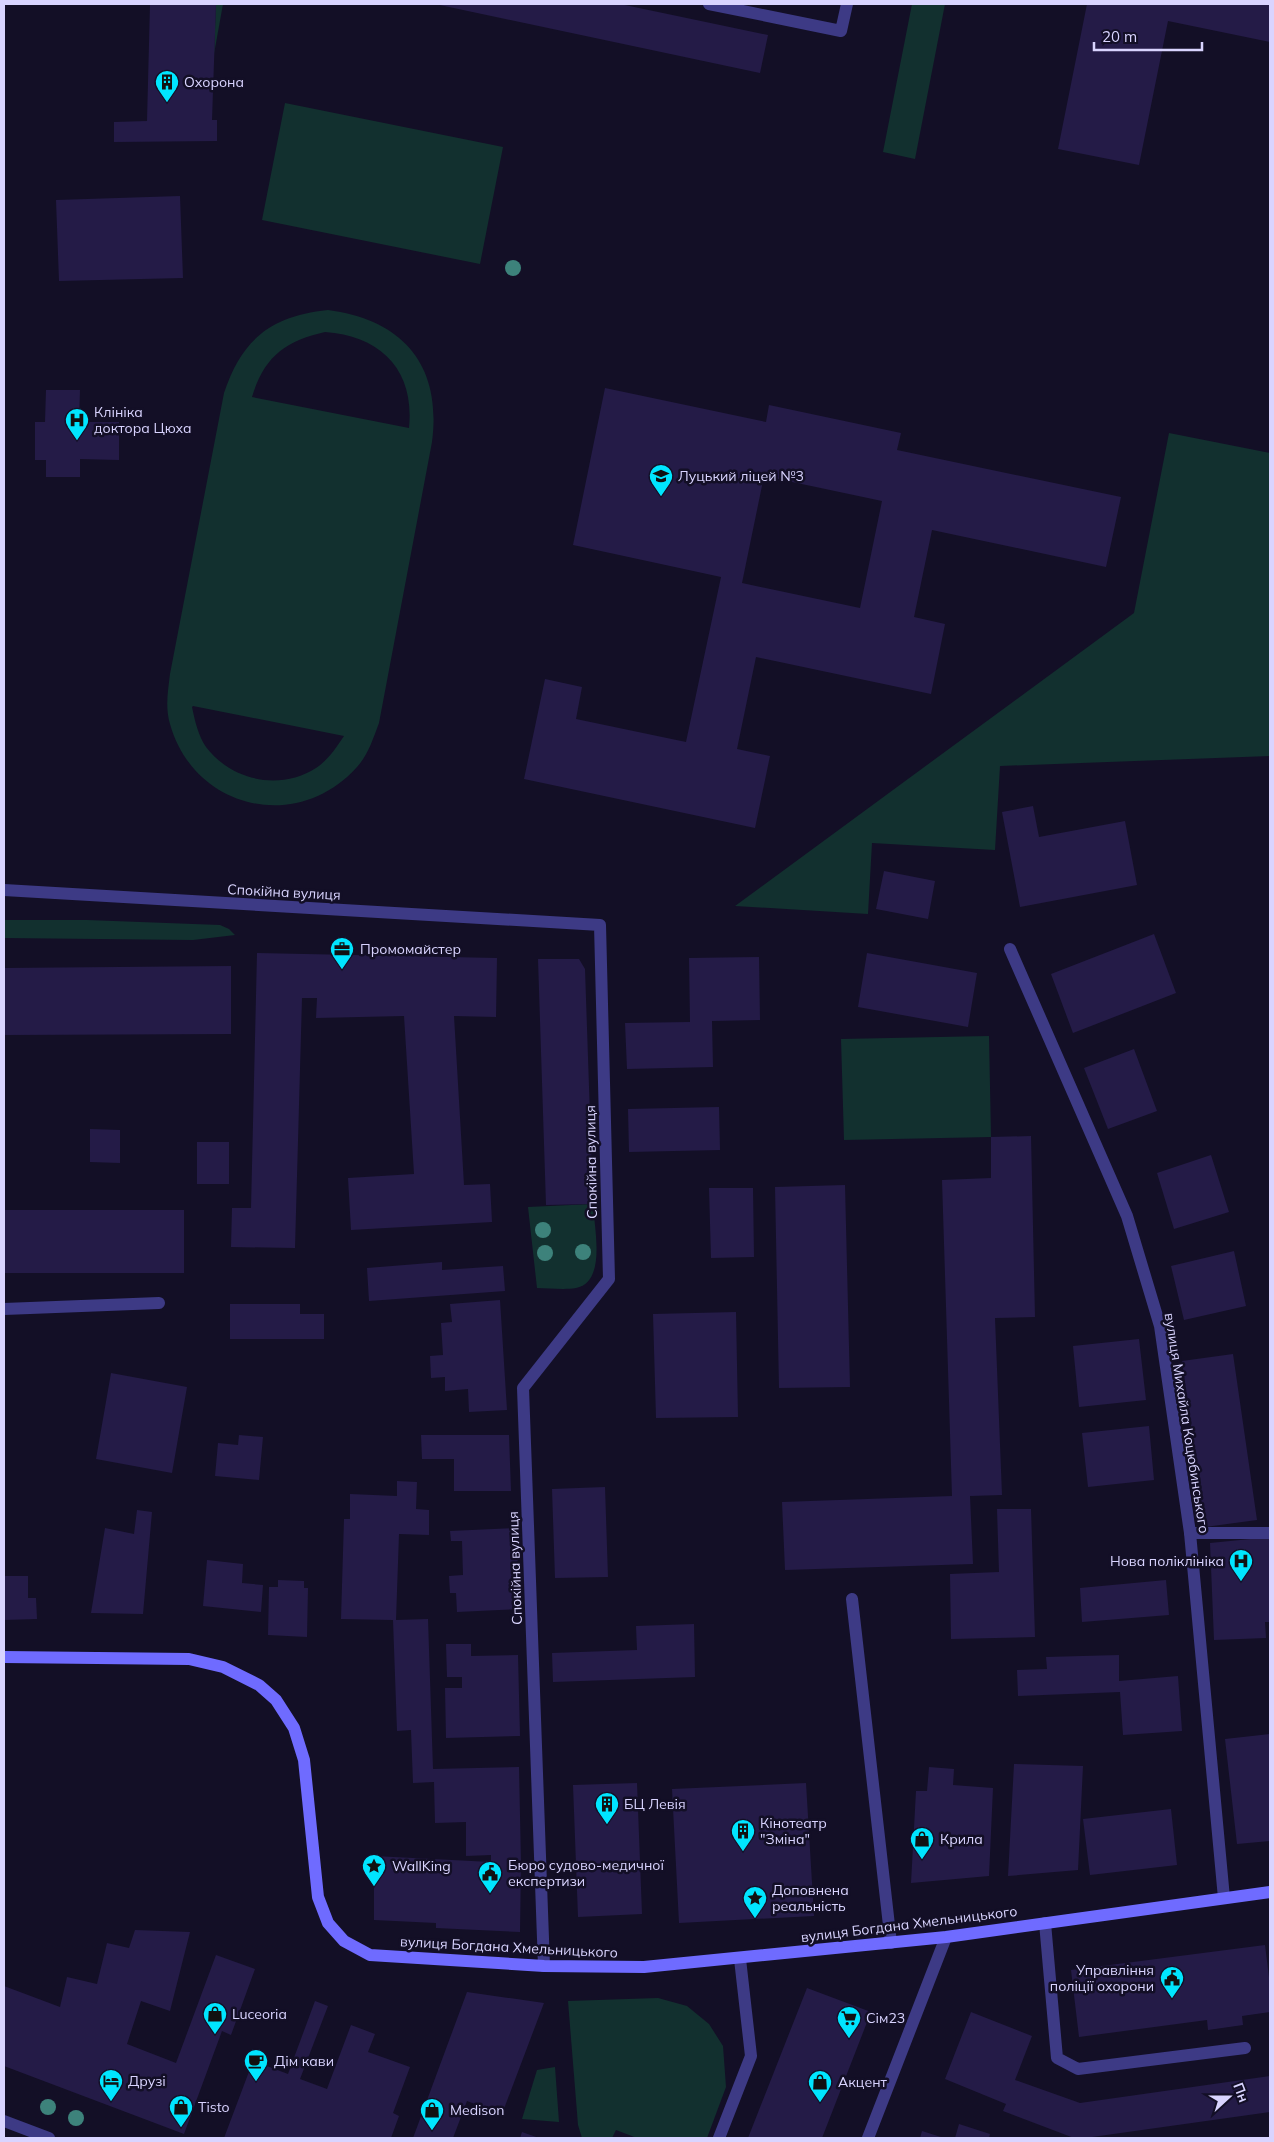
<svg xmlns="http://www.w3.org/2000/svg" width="1274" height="2142" viewBox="0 0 1274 2142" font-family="Mulish,sans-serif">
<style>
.green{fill:#12302f;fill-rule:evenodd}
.building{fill:#241b47;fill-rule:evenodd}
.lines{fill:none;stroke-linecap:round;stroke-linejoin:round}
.service{stroke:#3d3a85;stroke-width:12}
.pedestrian{stroke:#3d3a85;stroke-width:12}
.minor{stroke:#3d3a85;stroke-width:12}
.secondary{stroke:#6f6bff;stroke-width:12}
.tree{fill:#3d827b}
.labels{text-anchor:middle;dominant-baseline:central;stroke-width:5;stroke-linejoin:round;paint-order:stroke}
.poi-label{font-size:14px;fill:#d9d4ff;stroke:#130f26;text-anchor:start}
.street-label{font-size:14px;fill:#d9d4ff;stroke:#130f26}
</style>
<rect width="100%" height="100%" fill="#130f26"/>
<path class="green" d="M 216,4 L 223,4 L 214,54 Z
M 912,4 L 945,4 L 915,159 L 883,152 Z
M 285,103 L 503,147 L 480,264 L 262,220 Z
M 328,310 C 404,320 442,366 432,442 L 379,723 C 373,739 368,755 357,767 C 297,834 194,809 170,724 C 165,707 168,691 170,674 L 224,393 C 242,339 271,316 328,310 ZM 325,332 C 381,336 415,370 409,428 L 252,397 C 264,357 285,341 325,332 ZM 192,707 L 193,706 L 344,736 C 336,748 328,760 316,768 C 280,791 232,781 206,747 C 198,735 195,721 192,707 Z
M 1169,433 L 1270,453 L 1270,756 L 1000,766 L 995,850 L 872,843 L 868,914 L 735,906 L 1134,613 Z
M 4,920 L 87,920 L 220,925 L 229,929 L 235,935 L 193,940 L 4,938 Z
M 989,1036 L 991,1137 L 844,1140 L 841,1039 Z
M 593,1204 C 594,1227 607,1282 576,1288 C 564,1290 549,1288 537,1288 L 528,1207 Z
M 658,1998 L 687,2006 L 709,2024 L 723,2046 L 726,2087 L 707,2138 L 637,2138 L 616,2130 L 612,2138 L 582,2138 L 578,2125 L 568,2001 Z
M 555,2067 L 559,2122 L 522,2119 L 537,2070 Z"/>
<path class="building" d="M 150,4 L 216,4 L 212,120 L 217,120 L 217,141 L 114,142 L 114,122 L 147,121 Z
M 435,4 L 620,4 L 768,35 L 760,73 Z
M 1087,4 L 1270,4 L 1270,42 L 1168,21 L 1139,165 L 1058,149 Z
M 180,196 L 183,278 L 59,281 L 56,200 Z
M 605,388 L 766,422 L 769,405 L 901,433 L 897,450 L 1121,497 L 1106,567 L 932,530 L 914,617 L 945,624 L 931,694 L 756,657 L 737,749 L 770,756 L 755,828 L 524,779 L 545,679 L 582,687 L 576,719 L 686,742 L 721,577 L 573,545 ZM 764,476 L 882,501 L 860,608 L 742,583 Z
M 46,390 L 80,390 L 79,422 L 119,422 L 119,460 L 80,459 L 80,477 L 46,477 L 46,460 L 35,460 L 35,422 L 45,422 Z
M 1033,806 L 1039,837 L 1125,821 L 1137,885 L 1020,907 L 1002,812 Z
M 884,871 L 935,881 L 928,919 L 876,909 Z
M 1154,934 L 1176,993 L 1073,1033 L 1051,974 Z
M 257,953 L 497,958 L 496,1017 L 454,1016 L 464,1185 L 490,1184 L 492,1222 L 351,1230 L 348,1178 L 414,1174 L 404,1016 L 316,1018 L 317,998 L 302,998 L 295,1248 L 231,1247 L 232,1208 L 251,1208 Z
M 867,953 L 977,973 L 968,1027 L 858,1007 Z
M 759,957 L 760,1020 L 712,1021 L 713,1067 L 627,1069 L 625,1023 L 690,1022 L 689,958 Z
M 538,959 L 579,959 L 585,969 L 593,1204 L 546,1205 Z
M 231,966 L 231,1034 L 4,1035 L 4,968 Z
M 1134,1049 L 1157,1111 L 1108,1129 L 1084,1068 Z
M 719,1107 L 720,1150 L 629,1152 L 628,1109 Z
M 90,1129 L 120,1130 L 120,1163 L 90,1162 Z
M 1031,1136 L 1035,1317 L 995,1318 L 1002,1495 L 970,1496 L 973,1564 L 785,1570 L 782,1502 L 952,1496 L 942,1180 L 991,1178 L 991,1137 Z
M 197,1142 L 229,1142 L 229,1184 L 197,1184 Z
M 1211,1155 L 1229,1212 L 1174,1229 L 1157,1173 Z
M 845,1185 L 850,1387 L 779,1388 L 775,1187 Z
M 709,1188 L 753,1188 L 754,1257 L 711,1258 Z
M 4,1210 L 184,1210 L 184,1273 L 4,1273 Z
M 1234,1251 L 1246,1306 L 1184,1320 L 1171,1266 Z
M 442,1262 L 442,1270 L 503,1266 L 505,1291 L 369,1301 L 367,1268 Z
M 500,1300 L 507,1410 L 469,1412 L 468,1389 L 445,1391 L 445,1377 L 431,1378 L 430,1356 L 443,1355 L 441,1323 L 452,1322 L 450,1304 Z
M 230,1304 L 300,1304 L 300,1314 L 324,1314 L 324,1339 L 230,1339 Z
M 736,1312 L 738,1417 L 656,1418 L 653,1314 Z
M 1139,1339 L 1146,1400 L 1079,1407 L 1073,1346 Z
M 1233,1354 L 1257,1520 L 1205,1527 L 1182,1361 Z
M 111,1373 L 187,1387 L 172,1473 L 96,1459 Z
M 1149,1426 L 1154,1480 L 1088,1487 L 1082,1433 Z
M 239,1435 L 263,1437 L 259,1480 L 215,1476 L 218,1443 L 238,1445 Z
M 421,1435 L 509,1435 L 511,1491 L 454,1491 L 454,1459 L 422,1459 Z
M 397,1481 L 417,1482 L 416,1509 L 429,1510 L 429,1535 L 399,1534 L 396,1620 L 428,1619 L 433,1769 L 519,1767 L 521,1863 L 520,1932 L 436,1928 L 436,1923 L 374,1920 L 374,1856 L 491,1862 L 491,1855 L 466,1856 L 466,1822 L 435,1823 L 434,1782 L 413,1783 L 411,1730 L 397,1731 L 393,1620 L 341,1619 L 344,1519 L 350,1519 L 350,1494 L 397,1496 Z
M 605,1487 L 608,1577 L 555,1578 L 552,1489 Z
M 997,1509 L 1031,1509 L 1035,1637 L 951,1639 L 950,1574 L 999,1572 Z
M 137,1510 L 152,1512 L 143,1614 L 91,1613 L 105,1528 L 134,1534 Z
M 516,1528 L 520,1609 L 457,1612 L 456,1593 L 450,1593 L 449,1576 L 463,1575 L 462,1541 L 451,1541 L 450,1531 Z
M 1270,1537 L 1270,1622 L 1265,1622 L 1266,1638 L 1214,1640 L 1210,1543 Z
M 207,1560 L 243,1564 L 242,1583 L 263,1585 L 261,1612 L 203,1606 Z
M 4,1576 L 28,1576 L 28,1598 L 36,1598 L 37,1619 L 4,1620 Z
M 278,1580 L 304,1581 L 304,1588 L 308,1588 L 307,1637 L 268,1635 L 269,1587 L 278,1587 Z
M 1166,1580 L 1169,1615 L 1082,1622 L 1080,1588 Z
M 694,1624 L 695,1677 L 553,1682 L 552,1653 L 637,1650 L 636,1626 Z
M 446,1644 L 471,1644 L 471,1656 L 518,1655 L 520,1736 L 446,1738 L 445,1688 L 462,1688 L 462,1677 L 447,1677 Z
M 1119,1655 L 1119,1681 L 1178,1676 L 1182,1731 L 1123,1735 L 1120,1692 L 1018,1696 L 1017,1670 L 1047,1669 L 1046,1657 Z
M 1270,1734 L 1270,1841 L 1237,1844 L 1225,1739 Z
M 1014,1764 L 1083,1766 L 1078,1870 L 1008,1876 Z
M 929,1767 L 954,1769 L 953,1785 L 993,1788 L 989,1876 L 911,1883 L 916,1791 L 927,1791 Z
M 637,1783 L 642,1914 L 578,1917 L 573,1785 Z
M 806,1783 L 814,1916 L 679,1923 L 672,1789 Z
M 1171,1809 L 1177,1865 L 1090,1875 L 1083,1819 Z
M 135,1930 L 190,1932 L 170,2011 L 141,2001 L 127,2044 L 176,2063 L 216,1955 L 255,1969 L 231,2035 L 222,2031 L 184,2134 L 4,2066 L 4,1986 L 60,2007 L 67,1977 L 97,1984 L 107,1943 L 129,1948 Z
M 1265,1945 L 1270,1985 L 1270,2012 L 1242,2016 L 1243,2025 L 1208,2030 L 1207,2020 L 1079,2037 L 1071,1970 Z
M 807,1988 L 871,2012 L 822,2138 L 748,2138 Z
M 467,1992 L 544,2003 L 502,2114 L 467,2101 L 453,2138 L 413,2138 Z
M 315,2001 L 328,2006 L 300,2079 L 327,2089 L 351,2025 L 375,2034 L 368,2052 L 410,2067 L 393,2113 L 399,2116 L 391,2138 L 224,2138 L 253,2061 L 288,2074 Z
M 971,2012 L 1032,2036 L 1015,2080 L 1080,2103 L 1270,2076 L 1270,2112 L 1085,2138 L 1074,2138 L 1003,2111 L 1006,2104 L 945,2079 Z
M 959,2124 L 990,2134 L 989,2138 L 955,2138 Z
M 922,2131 L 944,2138 L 920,2138 Z
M 522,2132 L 539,2138 L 520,2138 Z"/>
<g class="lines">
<path class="service" d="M 709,4 L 841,31 L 847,4
M 4,1309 L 159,1303
M 1190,1533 L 1270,1533
M 852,1599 L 891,1943
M 1045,1923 L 1057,2058 L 1078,2069 L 1245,2048
M 719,2138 L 751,2056 L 740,1959"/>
<path class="pedestrian" d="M 4,2121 L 49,2138"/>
<path class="minor" d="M 4,890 L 600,925 L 609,1279 L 523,1388 L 544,1966
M 1010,949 L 1127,1216 L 1160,1326 L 1190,1533 L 1224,1898
M 868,2138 L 946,1937"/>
<path class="secondary" d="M 4,1657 L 189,1659 L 223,1667 L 259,1685 L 276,1700 L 294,1728 L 304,1760 L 318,1897 L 328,1923 L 344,1941 L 370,1955 L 544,1966 L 644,1967 L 946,1937 L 1270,1892"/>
</g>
<g class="tree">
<circle cx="513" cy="268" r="8"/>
<circle cx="543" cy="1230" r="8"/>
<circle cx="583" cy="1252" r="8"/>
<circle cx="545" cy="1253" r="8"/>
<circle cx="48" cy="2107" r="8"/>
<circle cx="76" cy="2118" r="8"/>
</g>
<defs>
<g id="building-pin" transform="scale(1.25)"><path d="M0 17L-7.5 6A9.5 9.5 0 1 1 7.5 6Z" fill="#00e5ff" stroke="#130f26"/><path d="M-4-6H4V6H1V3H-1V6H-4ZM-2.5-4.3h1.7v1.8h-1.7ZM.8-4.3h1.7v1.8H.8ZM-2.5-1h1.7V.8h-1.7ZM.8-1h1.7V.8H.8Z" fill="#111"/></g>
<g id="hospital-pin" transform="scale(1.25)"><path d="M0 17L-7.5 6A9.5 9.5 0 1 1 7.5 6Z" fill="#00e5ff" stroke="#130f26"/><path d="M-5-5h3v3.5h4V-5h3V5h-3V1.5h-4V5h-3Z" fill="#111"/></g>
<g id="school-pin" transform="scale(1.25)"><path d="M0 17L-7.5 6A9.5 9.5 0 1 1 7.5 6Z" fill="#00e5ff" stroke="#130f26"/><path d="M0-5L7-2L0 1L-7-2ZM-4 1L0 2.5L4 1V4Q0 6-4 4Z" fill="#111"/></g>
<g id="office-pin" transform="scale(1.25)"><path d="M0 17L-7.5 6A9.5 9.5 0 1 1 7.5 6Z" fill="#00e5ff" stroke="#130f26"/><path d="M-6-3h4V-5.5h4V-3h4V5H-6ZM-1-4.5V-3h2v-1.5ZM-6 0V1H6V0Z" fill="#111"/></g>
<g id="shop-pin" transform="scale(1.25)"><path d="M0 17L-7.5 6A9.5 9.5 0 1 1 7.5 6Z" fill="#00e5ff" stroke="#130f26"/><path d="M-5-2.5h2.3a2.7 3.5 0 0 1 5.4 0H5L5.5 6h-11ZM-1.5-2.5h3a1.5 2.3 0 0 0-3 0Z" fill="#111"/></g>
<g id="sight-pin" transform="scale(1.25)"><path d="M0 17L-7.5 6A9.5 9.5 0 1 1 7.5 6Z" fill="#00e5ff" stroke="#130f26"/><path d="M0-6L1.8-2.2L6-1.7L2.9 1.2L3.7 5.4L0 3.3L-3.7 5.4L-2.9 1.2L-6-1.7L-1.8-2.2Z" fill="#111"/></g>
<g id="civic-pin" transform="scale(1.25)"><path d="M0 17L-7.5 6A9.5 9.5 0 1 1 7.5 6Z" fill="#00e5ff" stroke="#130f26"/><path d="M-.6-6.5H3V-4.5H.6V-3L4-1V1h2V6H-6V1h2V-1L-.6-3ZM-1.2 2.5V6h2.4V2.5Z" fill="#111"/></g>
<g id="supermarket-pin" transform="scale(1.25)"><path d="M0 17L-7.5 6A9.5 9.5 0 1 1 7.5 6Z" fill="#00e5ff" stroke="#130f26"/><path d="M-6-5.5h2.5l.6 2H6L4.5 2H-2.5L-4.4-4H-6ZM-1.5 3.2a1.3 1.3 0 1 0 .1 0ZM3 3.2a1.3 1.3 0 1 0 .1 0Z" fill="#111"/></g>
<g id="cafe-pin" transform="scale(1.25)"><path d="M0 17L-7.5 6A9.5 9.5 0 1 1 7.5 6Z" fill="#00e5ff" stroke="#130f26"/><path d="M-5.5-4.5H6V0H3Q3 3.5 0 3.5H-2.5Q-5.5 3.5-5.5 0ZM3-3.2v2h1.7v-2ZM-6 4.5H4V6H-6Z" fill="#111"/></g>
<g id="hotel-pin" transform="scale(1.25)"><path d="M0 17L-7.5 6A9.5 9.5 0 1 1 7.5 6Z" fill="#00e5ff" stroke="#130f26"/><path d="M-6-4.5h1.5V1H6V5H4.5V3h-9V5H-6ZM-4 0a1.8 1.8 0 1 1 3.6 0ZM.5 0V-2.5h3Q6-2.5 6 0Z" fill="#111"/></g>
</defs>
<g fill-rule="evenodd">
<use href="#building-pin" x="167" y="82"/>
<use href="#hospital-pin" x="77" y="420"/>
<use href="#school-pin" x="661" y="476"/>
<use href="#office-pin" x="342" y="949"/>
<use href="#hospital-pin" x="1241" y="1561"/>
<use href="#building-pin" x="607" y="1804"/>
<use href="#building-pin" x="743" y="1831"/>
<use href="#shop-pin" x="922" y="1839"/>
<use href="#sight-pin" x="374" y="1866"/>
<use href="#civic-pin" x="490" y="1873"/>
<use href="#sight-pin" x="755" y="1898"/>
<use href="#civic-pin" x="1172" y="1978"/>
<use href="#shop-pin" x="215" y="2014"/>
<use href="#supermarket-pin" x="849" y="2018"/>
<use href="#cafe-pin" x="256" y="2061"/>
<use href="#hotel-pin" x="111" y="2081"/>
<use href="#shop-pin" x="820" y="2082"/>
<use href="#shop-pin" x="181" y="2107"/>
<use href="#shop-pin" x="432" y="2110"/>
</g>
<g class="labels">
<g class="poi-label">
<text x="184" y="82">Охорона</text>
<text x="94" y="412">Клініка<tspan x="94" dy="16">доктора Цюха</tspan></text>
<text x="678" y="476">Луцький ліцей №3</text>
<text x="360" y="949">Промомайстер</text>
<text x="1224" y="1561" text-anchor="end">Нова поліклініка</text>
<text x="624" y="1804">БЦ Левія</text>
<text x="760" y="1823">Кінотеатр<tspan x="760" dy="16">"Зміна"</tspan></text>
<text x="940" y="1839">Крила</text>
<text x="508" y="1865">Бюро судово-медичної<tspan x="508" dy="16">експертизи</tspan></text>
<text x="392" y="1866">WallKing</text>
<text x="772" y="1890">Доповнена<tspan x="772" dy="16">реальність</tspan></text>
<text x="1154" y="1970" text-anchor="end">Управління<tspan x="1154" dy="16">поліції охорони</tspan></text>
<text x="232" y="2014">Luceoria</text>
<text x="866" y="2018">Сім23</text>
<text x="274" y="2061">Дім кави</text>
<text x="128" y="2081">Друзі</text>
<text x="838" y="2082">Акцент</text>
<text x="198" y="2107">Tisto</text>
<text x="450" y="2110">Medison</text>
</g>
<g class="street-label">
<text transform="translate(284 892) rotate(3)">Спокійна вулиця</text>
<text transform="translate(591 1162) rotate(-91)">Спокійна вулиця</text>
<text transform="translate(1187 1423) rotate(81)">вулиця Михайла Коцюбинського</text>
<text transform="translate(515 1568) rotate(-92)">Спокійна вулиця</text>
<text transform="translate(909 1924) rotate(-7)">вулиця Богдана Хмельницького</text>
<text transform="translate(509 1947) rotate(3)">вулиця Богдана Хмельницького</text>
</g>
</g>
<rect width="1274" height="2142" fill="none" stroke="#d9d4ff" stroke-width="10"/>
<g transform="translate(1229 2097) rotate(69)" stroke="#130f26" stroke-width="4" paint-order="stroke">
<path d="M0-4L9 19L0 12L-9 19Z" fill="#d9d4ff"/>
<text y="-8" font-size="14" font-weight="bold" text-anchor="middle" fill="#d9d4ff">Пн</text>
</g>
<path d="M1094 42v8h108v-8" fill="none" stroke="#d9d4ff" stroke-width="2.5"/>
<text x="1102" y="42" font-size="15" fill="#d9d4ff" stroke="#130f26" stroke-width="4" paint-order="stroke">20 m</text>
</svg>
